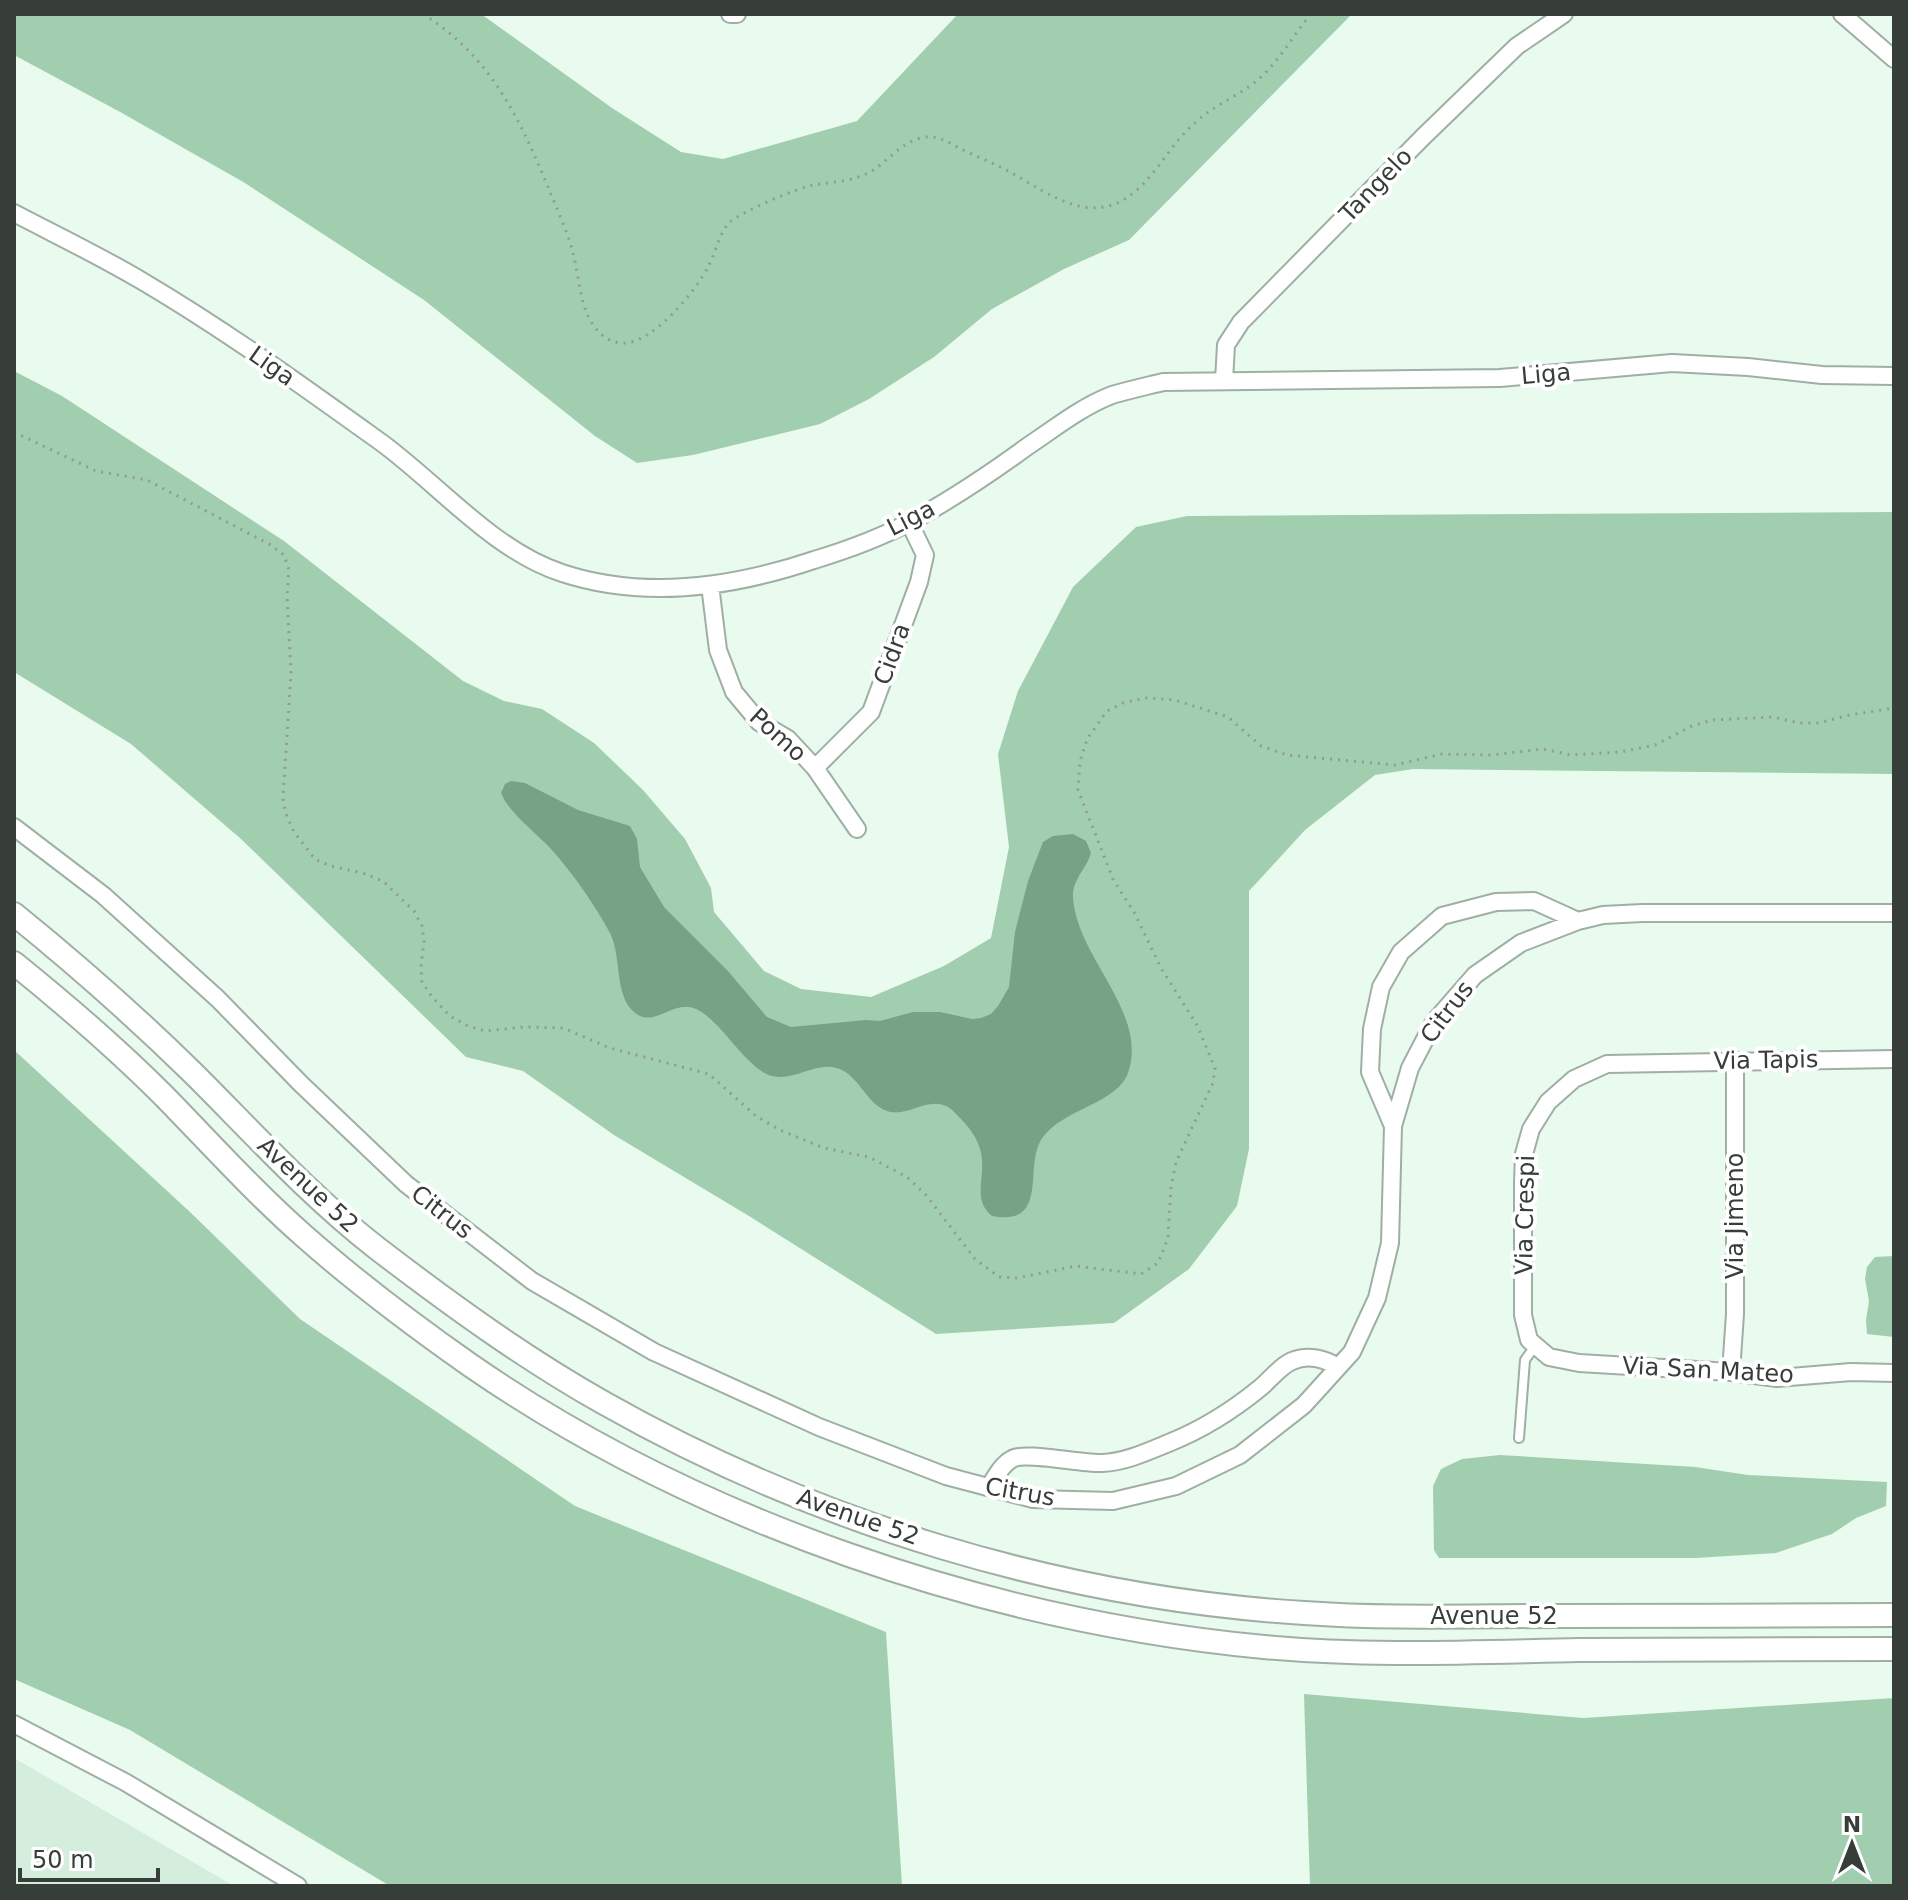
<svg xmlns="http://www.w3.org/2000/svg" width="1908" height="1900" viewBox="0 0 1908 1900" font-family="'DejaVu Sans',sans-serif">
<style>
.built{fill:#d5eddd}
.green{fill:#a2ceb0}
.water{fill:#76a285}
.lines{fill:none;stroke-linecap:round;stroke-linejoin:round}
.lane-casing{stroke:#9fafa4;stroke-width:12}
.street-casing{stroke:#9fafa4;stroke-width:20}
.secondary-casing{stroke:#9fafa4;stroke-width:26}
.path{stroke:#8f9b93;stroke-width:3;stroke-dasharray:2 6;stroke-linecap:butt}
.lane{stroke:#fff;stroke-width:8}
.street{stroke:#fff;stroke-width:16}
.secondary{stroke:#fff;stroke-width:22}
.labels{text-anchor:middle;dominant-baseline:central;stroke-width:8;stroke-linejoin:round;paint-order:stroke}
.street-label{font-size:24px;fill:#373d39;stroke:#fff}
</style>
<rect width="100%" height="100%" fill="#e9faee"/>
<path class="built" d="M 14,1758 L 234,1886 L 14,1886 Z"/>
<path class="green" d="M 14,14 L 481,14 L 612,108 L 681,152 L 723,159 L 857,121 L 958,14 L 1352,14 L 1129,240 L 1064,269 L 992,309 L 934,357 L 869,399 L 820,424 L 693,455 L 637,463 L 595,436 L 424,300 L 245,183 L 122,113 L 14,55 Z
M 14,371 L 62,396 L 284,541 L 463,681 L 504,701 L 542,709 L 594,743 L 643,790 L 685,839 L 711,888 L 714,912 L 764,971 L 801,989 L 871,997 L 944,966 L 991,938 L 1009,847 L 998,754 L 1018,691 L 1073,587 L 1136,527 L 1187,516 L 1894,512 L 1894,774 L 1413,769 L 1375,775 L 1305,830 L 1249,891 L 1249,1149 L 1237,1206 L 1189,1269 L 1114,1323 L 936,1334 L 749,1216 L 614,1135 L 523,1071 L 466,1057 L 241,839 L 131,744 L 14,672 Z
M 14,1050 L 190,1212 L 300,1319 L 575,1506 L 886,1632 L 902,1886 L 390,1886 L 130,1730 L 14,1679 Z
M 1894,1256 L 1894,1337 L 1867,1334 L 1866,1320 L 1869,1301 L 1865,1279 L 1867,1267 L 1875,1257 Z
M 1500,1455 L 1695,1467 L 1748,1475 L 1887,1482 L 1886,1506 L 1856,1518 L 1832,1534 L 1776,1553 L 1696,1558 L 1439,1558 L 1434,1550 L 1433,1486 L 1441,1469 L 1462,1459 Z
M 1304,1694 L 1583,1718 L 1894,1698 L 1894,1886 L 1310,1886 Z"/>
<path class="water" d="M 511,781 L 525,783 L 578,810 L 630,826 L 637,839 L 640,867 L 664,907 L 727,970 L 767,1017 L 791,1027 L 866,1020 L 880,1021 L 913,1012 L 940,1012 L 972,1019 L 981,1018 L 991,1014 L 998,1006 L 1009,987 L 1015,932 L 1028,881 L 1043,842 L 1053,836 L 1073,834 L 1086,841 L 1091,853 C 1087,868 1072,880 1073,897 C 1076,957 1149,1012 1128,1073 C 1116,1106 1056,1109 1039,1144 C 1026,1173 1047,1226 992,1216 C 973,1200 984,1181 982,1160 C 981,1143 971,1129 960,1118 C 956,1114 951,1108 946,1106 C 926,1097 907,1118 887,1111 C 864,1103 858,1070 832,1067 C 811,1065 793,1081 772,1076 C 746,1069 722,1021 696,1009 C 674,998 653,1030 634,1012 C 614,995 622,957 610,933 C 593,902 574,875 551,849 C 536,833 517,819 505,801 L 501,793 L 505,784 Z"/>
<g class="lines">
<g class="lane-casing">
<path id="lane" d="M 1519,1438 L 1525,1360 L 1535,1346"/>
</g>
<g class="street-casing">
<path id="street" d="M 730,14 L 737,14
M 1842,14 L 1894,59
M 14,213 C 56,235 100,256 142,281 C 225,330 304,387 382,443 C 439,485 494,551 562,573 C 644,600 734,587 814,560 C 847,550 882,537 912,521 C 952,499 991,473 1028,446 C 1055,428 1081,407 1112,395 C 1129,390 1147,386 1163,382 L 1500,378 L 1672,363 L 1748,367 L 1822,375 L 1894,376
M 1224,381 L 1226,345 L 1241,322 L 1423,137 L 1517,46 L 1564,14
M 710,585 L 718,650 L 734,692 L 759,722 L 788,739 L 815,768 L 857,829
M 815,768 L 871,712 L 919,582 L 925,555 L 909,522
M 14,827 L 103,895 L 218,999 L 301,1084 L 406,1184 L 532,1281 L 654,1352 L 819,1427 L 946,1476 L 1033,1499 L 1113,1501 L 1176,1486 L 1240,1455 L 1304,1405 L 1352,1352 L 1377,1298 L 1390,1243 L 1393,1126 L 1410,1068 L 1434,1022 L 1475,975 L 1521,943 L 1578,921 L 1603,915 L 1642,913 L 1894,913
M 1894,1059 L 1607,1064 L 1574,1079 L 1548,1102 L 1531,1129 L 1524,1154 L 1523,1183 L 1523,1315 L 1529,1340 L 1549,1357 L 1579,1363 L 1731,1372 L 1777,1378 L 1851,1372 L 1894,1373
M 1393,1126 L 1370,1072 L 1372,1029 L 1381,987 L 1401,952 L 1442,916 L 1496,902 L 1534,901 L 1578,921
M 1731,1372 L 1735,1314 L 1735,1060
M 989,1487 C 995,1478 1001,1465 1012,1459 C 1025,1451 1081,1464 1102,1463 C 1126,1462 1149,1451 1171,1442 C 1203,1429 1233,1410 1260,1388 C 1270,1380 1280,1366 1292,1361 C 1308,1354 1325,1359 1338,1367
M 14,1724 L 125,1782 L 298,1886"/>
</g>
<g class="secondary-casing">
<path id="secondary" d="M 14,914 C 77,965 137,1018 195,1075 C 255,1135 311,1197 378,1249 C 450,1304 524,1358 604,1403 C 816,1523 1061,1598 1304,1613 C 1388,1619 1473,1616 1557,1616 C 1669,1616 1782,1616 1894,1615
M 14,963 C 66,1005 116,1048 163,1095 C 210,1143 254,1192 304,1236 C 356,1282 413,1325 470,1365 C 697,1522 990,1621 1264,1647 C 1369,1657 1474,1652 1579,1650 C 1684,1649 1789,1650 1894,1649"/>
</g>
<path class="path" d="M 423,14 C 490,56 519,117 548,187 C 556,207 566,228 572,249 C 578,270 579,294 587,314 C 594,329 605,342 622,343 C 652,345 697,290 709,265 C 716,252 719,233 730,222 C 741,212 797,188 813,185 C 830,182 849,182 866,174 C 886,165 899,143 921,138 C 933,135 939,138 950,143 C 969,154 990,161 1010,172 C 1051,195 1093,229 1137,190 C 1160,169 1173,141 1197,121 C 1217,103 1242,95 1262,76 C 1282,57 1294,34 1311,14
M 14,432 L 96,471 L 147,480 L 269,544 L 284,555 L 289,570 L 287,596 L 291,673 L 283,799 L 286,814 L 294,832 L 315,859 L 330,866 L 363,873 L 383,881 L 414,911 L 422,926 L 424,941 L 421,967 L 422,982 L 432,997 L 450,1016 L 468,1026 L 485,1031 L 524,1027 L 563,1028 L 610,1048 L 709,1074 L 756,1116 L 780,1130 L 824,1148 L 869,1157 L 907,1177 L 926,1195 L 975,1259 L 999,1277 L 1017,1278 L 1076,1266 L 1141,1274 L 1158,1263 L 1168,1238 L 1171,1187 L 1176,1162 L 1213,1083 L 1215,1068 L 1197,1025 L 1161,968 L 1135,914 L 1113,879 L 1078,790 L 1080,761 L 1087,739 L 1107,711 L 1123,703 L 1146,698 L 1175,700 L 1228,717 L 1261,746 L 1287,755 L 1395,765 L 1442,754 L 1492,755 L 1543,749 L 1571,755 L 1620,752 L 1655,745 L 1692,726 L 1712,720 L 1773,717 L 1799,723 L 1818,723 L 1850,715 L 1894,708"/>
<use href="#lane" class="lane"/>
<use href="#street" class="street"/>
<use href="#secondary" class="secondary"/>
</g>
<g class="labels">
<g class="street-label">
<text transform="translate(1376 185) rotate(-46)">Tangelo</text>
<text transform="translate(272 366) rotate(35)">Liga</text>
<text transform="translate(1546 374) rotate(-5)">Liga</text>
<text transform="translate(911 518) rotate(-27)">Liga</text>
<text transform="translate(892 654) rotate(-70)">Cidra</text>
<text transform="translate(778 735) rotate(42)">Pomo</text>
<text transform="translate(1447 1012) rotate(-53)">Citrus</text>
<text transform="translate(1766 1060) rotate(-1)">Via Tapis</text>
<text transform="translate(308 1185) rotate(43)">Avenue 52</text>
<text transform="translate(442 1212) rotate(38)">Citrus</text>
<text transform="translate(1525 1215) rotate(-89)">Via Crespi</text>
<text transform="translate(1735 1216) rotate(-90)">Via Jimeno</text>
<text transform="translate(1708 1370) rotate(3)">Via San Mateo</text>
<text transform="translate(1020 1492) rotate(10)">Citrus</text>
<text transform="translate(858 1517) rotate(19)">Avenue 52</text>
<text x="1494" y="1616">Avenue 52</text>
</g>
</g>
<rect width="1908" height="1900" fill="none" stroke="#373d39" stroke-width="32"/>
<g transform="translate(1852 1844)" stroke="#ffffff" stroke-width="6" paint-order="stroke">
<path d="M0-6L14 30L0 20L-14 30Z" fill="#373d39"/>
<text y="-12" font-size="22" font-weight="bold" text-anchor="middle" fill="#373d39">N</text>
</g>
<path d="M20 1868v12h138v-12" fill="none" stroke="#373d39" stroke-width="4"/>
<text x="32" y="1868" font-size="24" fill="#373d39" stroke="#ffffff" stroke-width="6" paint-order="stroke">50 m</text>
</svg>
